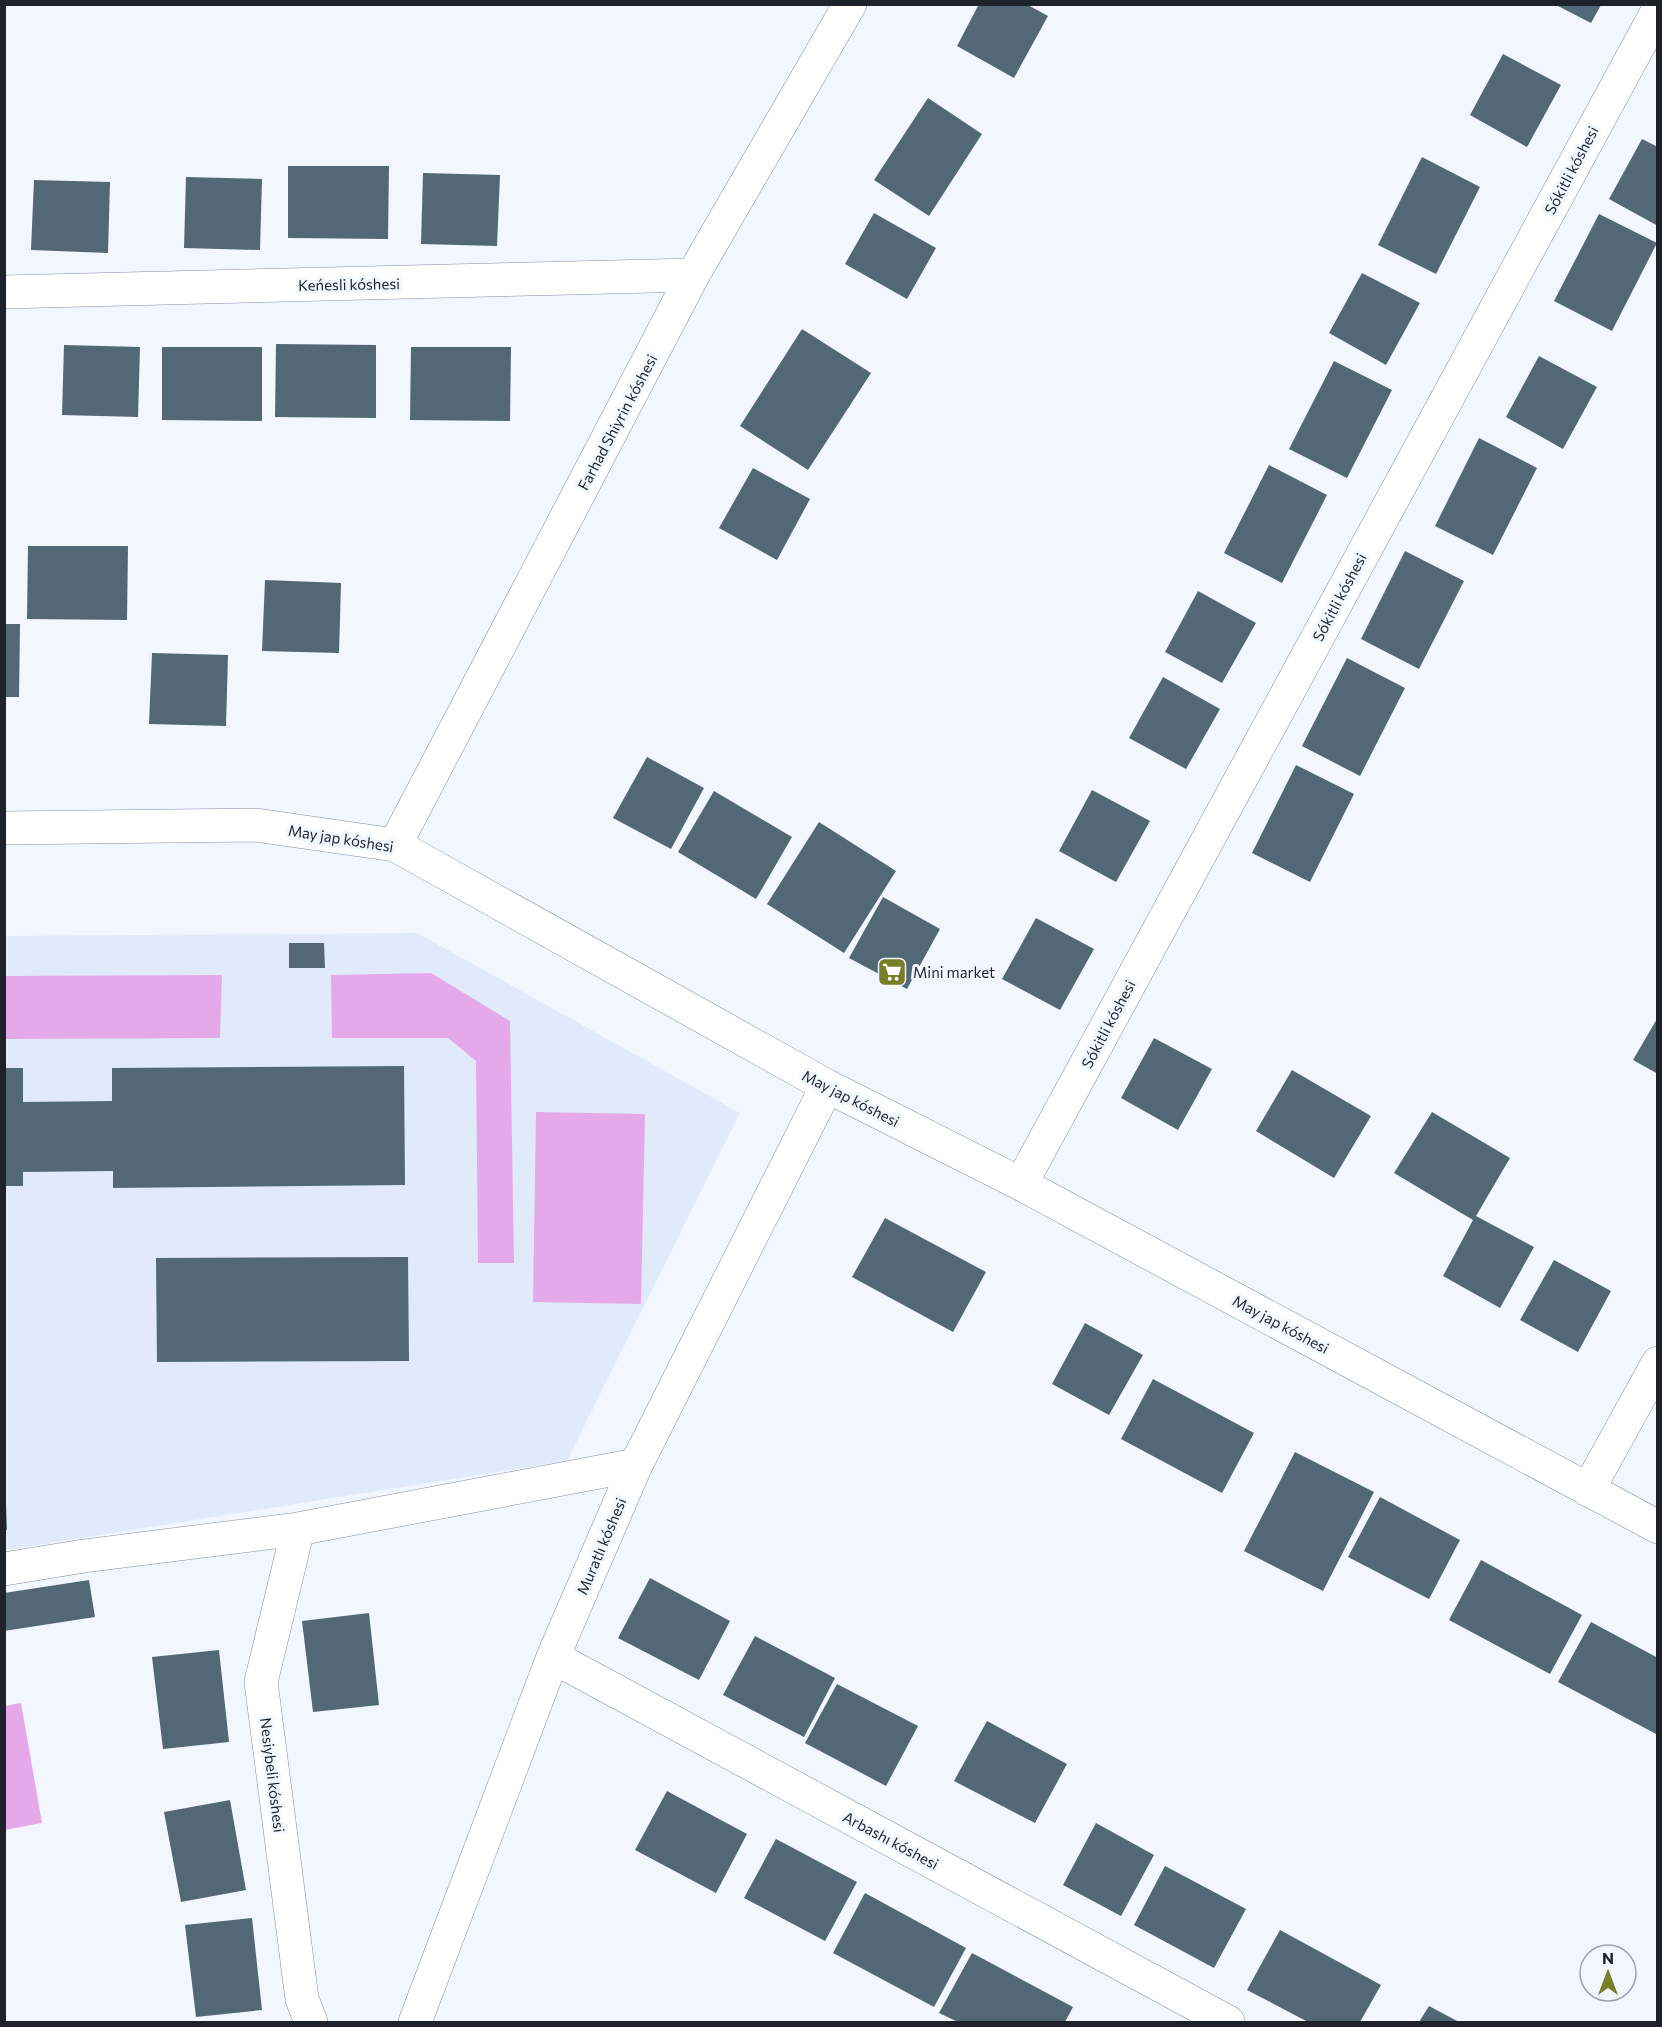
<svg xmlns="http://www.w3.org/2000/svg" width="1662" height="2027" viewBox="0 0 1662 2027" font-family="Commissioner,sans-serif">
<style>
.built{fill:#e1eafb}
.grass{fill:#e5a9ea}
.building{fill:#526874}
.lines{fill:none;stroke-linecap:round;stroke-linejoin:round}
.minor-casing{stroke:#848ea2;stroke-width:34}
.minor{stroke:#fff;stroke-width:33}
.labels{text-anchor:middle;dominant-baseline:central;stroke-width:6;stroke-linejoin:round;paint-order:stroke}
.street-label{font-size:15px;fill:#1e232b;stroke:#f1f6ff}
.poi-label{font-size:15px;fill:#1e232b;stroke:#f1f6ff;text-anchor:start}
</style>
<rect width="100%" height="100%" fill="#f1f6ff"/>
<path class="built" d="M 417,933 L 740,1113 L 567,1461 L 5,1550 L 5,936 Z"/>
<path class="grass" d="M 431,973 L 510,1021 L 514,1263 L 478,1263 L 476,1061 L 448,1038 L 332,1038 L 331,975 Z
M 222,975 L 220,1038 L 5,1039 L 5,976 Z
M 536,1112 L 645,1114 L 641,1304 L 533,1302 Z
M 21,1703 L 42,1823 L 5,1830 L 5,1706 Z"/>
<path class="building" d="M 979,4 L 1026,4 L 1048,16 L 1014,78 L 957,46 Z
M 1556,5 L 1601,5 L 1591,23 Z
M 1503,54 L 1561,85 L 1527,147 L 1470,115 Z
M 928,98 L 982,134 L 929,216 L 874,180 Z
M 1642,139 L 1658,147 L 1658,226 L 1609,199 Z
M 1422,157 L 1480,187 L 1436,274 L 1378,245 Z
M 288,166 L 389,166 L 388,239 L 288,238 Z
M 423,173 L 500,175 L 497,246 L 421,244 Z
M 186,177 L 262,179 L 260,250 L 184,248 Z
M 34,180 L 110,182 L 108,253 L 31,250 Z
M 874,213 L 936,248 L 907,299 L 845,264 Z
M 1599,214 L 1657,243 L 1612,331 L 1554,301 Z
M 1362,273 L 1420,303 L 1386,365 L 1329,333 Z
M 802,329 L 871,373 L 808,470 L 740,426 Z
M 276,344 L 376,345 L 376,418 L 275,417 Z
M 64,345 L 140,347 L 138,417 L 62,415 Z
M 162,347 L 262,347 L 262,421 L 162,420 Z
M 411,347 L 511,347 L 510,421 L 410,420 Z
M 1539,356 L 1597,387 L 1563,449 L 1506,417 Z
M 1334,361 L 1392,390 L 1347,478 L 1289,449 Z
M 1479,438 L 1537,468 L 1493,555 L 1435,526 Z
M 1269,465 L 1327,495 L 1282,583 L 1224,553 Z
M 753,468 L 810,499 L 777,560 L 719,528 Z
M 28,546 L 128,546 L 127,620 L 27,619 Z
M 1405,551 L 1464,581 L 1419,669 L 1361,639 Z
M 265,580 L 341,583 L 339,653 L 262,651 Z
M 1198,591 L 1256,623 L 1222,683 L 1165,652 Z
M 4,624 L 20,624 L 19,697 L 4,697 Z
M 152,653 L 228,655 L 226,726 L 149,724 Z
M 1347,658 L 1405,688 L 1360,776 L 1302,746 Z
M 1163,677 L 1220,709 L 1186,769 L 1129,738 Z
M 647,757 L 704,788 L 671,849 L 613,818 Z
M 1296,765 L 1354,794 L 1310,882 L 1252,853 Z
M 1092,790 L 1150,821 L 1116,882 L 1059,851 Z
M 714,791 L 792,837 L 756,899 L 678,852 Z
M 819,822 L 896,871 L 844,953 L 767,904 Z
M 883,897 L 940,929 L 907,989 L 849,958 Z
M 1036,918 L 1094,949 L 1060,1010 L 1002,979 Z
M 289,943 L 324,943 L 325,968 L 289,968 Z
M 1658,1017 L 1658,1074 L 1633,1060 Z
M 1154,1038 L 1212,1069 L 1178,1130 L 1121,1098 Z
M 404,1066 L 405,1185 L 113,1188 L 113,1171 L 23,1172 L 23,1186 L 4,1186 L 4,1068 L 23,1068 L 23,1102 L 112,1101 L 112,1068 Z
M 1292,1070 L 1371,1116 L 1334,1178 L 1256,1131 Z
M 1432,1112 L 1510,1158 L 1476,1216 L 1534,1247 L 1500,1308 L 1443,1276 L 1473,1220 L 1394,1173 Z
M 885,1218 L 986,1272 L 953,1332 L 852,1277 Z
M 408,1257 L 409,1361 L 157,1362 L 156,1258 Z
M 1554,1260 L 1611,1291 L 1578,1352 L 1520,1320 Z
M 1085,1323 L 1143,1355 L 1109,1415 L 1052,1384 Z
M 1153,1379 L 1254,1433 L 1222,1493 L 1121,1439 Z
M 1295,1452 L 1374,1492 L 1323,1591 L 1244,1551 Z
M 1380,1497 L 1460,1540 L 1429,1599 L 1348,1557 Z
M 4,1505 L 6,1505 L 7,1530 L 4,1530 Z
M 1481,1560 L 1582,1615 L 1550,1674 L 1449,1620 Z
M 650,1578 L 730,1621 L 699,1680 L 618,1638 Z
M 89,1580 L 95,1617 L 4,1631 L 4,1593 Z
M 369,1613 L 379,1705 L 313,1712 L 302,1621 Z
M 1591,1622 L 1658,1658 L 1658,1735 L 1558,1682 Z
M 755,1636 L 835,1678 L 804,1737 L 723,1695 Z
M 219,1650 L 229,1742 L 163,1749 L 152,1657 Z
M 837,1684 L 918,1726 L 886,1786 L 805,1743 Z
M 987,1721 L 1067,1764 L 1035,1823 L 954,1781 Z
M 667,1791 L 747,1834 L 716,1893 L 635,1850 Z
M 230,1800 L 246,1890 L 181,1902 L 164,1812 Z
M 1096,1823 L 1154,1855 L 1121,1916 L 1063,1885 Z
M 776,1839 L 857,1882 L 825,1941 L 744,1898 Z
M 1165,1866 L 1246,1909 L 1214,1968 L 1134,1925 Z
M 865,1893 L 966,1948 L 934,2007 L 833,1953 Z
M 252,1918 L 262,2010 L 196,2017 L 185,1925 Z
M 1280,1930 L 1381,1985 L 1360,2022 L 1308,2022 L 1247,1990 Z
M 972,1953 L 1073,2007 L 1065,2022 L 958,2022 L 939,2013 Z
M 1429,2006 L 1459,2022 L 1419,2022 Z"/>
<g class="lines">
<g class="minor-casing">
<path id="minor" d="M 4,292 L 693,275
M 4,828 L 256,825 L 395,845 L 827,1086 L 1021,1184 L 1658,1527
M 395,845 L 693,275 L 850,4
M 1021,1184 L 1658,10
M 1588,1490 L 1658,1363
M 298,1529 L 261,1682 L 302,1999 L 311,2022
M 4,1569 L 84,1556 L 298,1529 L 636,1465
M 553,1657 L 1228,2022
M 415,2022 L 553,1657 L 636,1465 L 827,1086"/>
</g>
<use href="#minor" class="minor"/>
</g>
<defs>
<g id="supermarket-square" transform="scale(1.5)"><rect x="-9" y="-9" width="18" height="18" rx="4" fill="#787d27" stroke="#f1f6ff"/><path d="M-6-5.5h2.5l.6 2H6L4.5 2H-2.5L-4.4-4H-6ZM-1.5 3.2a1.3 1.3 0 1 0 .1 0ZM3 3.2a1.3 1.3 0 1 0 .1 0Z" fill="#fff"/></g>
</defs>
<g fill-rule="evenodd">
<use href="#supermarket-square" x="892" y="972"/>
</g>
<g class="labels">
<g class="street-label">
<text transform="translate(1571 170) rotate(-62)">Sókitli kóshesi</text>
<text transform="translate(349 284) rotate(-1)">Keńesli kóshesi</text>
<text transform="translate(617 422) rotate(-62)">Farhad Shiyrin kóshesi</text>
<text transform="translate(1339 597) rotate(-62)">Sókitli kóshesi</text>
<text transform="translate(341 838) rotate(9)">May jap kóshesi</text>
<text transform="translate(1108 1024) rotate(-62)">Sókitli kóshesi</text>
<text transform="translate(851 1098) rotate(27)">May jap kóshesi</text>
<text transform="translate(1281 1324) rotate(28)">May jap kóshesi</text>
<text transform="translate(601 1546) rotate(-67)">Muratlı kóshesi</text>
<text transform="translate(273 1775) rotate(83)">Nesiybeli kóshesi</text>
<text transform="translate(891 1840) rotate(28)">Arbashı kóshesi</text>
</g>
<g class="poi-label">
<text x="913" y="972">Mini market</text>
</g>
</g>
<rect width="1662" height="2027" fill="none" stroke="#1e232b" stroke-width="12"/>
<g transform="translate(1608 1973)"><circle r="28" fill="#f1f6ff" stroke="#9da2aa" stroke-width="1.5"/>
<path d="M0-4.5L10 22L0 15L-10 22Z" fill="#787d27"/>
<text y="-9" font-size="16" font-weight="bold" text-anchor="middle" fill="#1e232b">N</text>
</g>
</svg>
